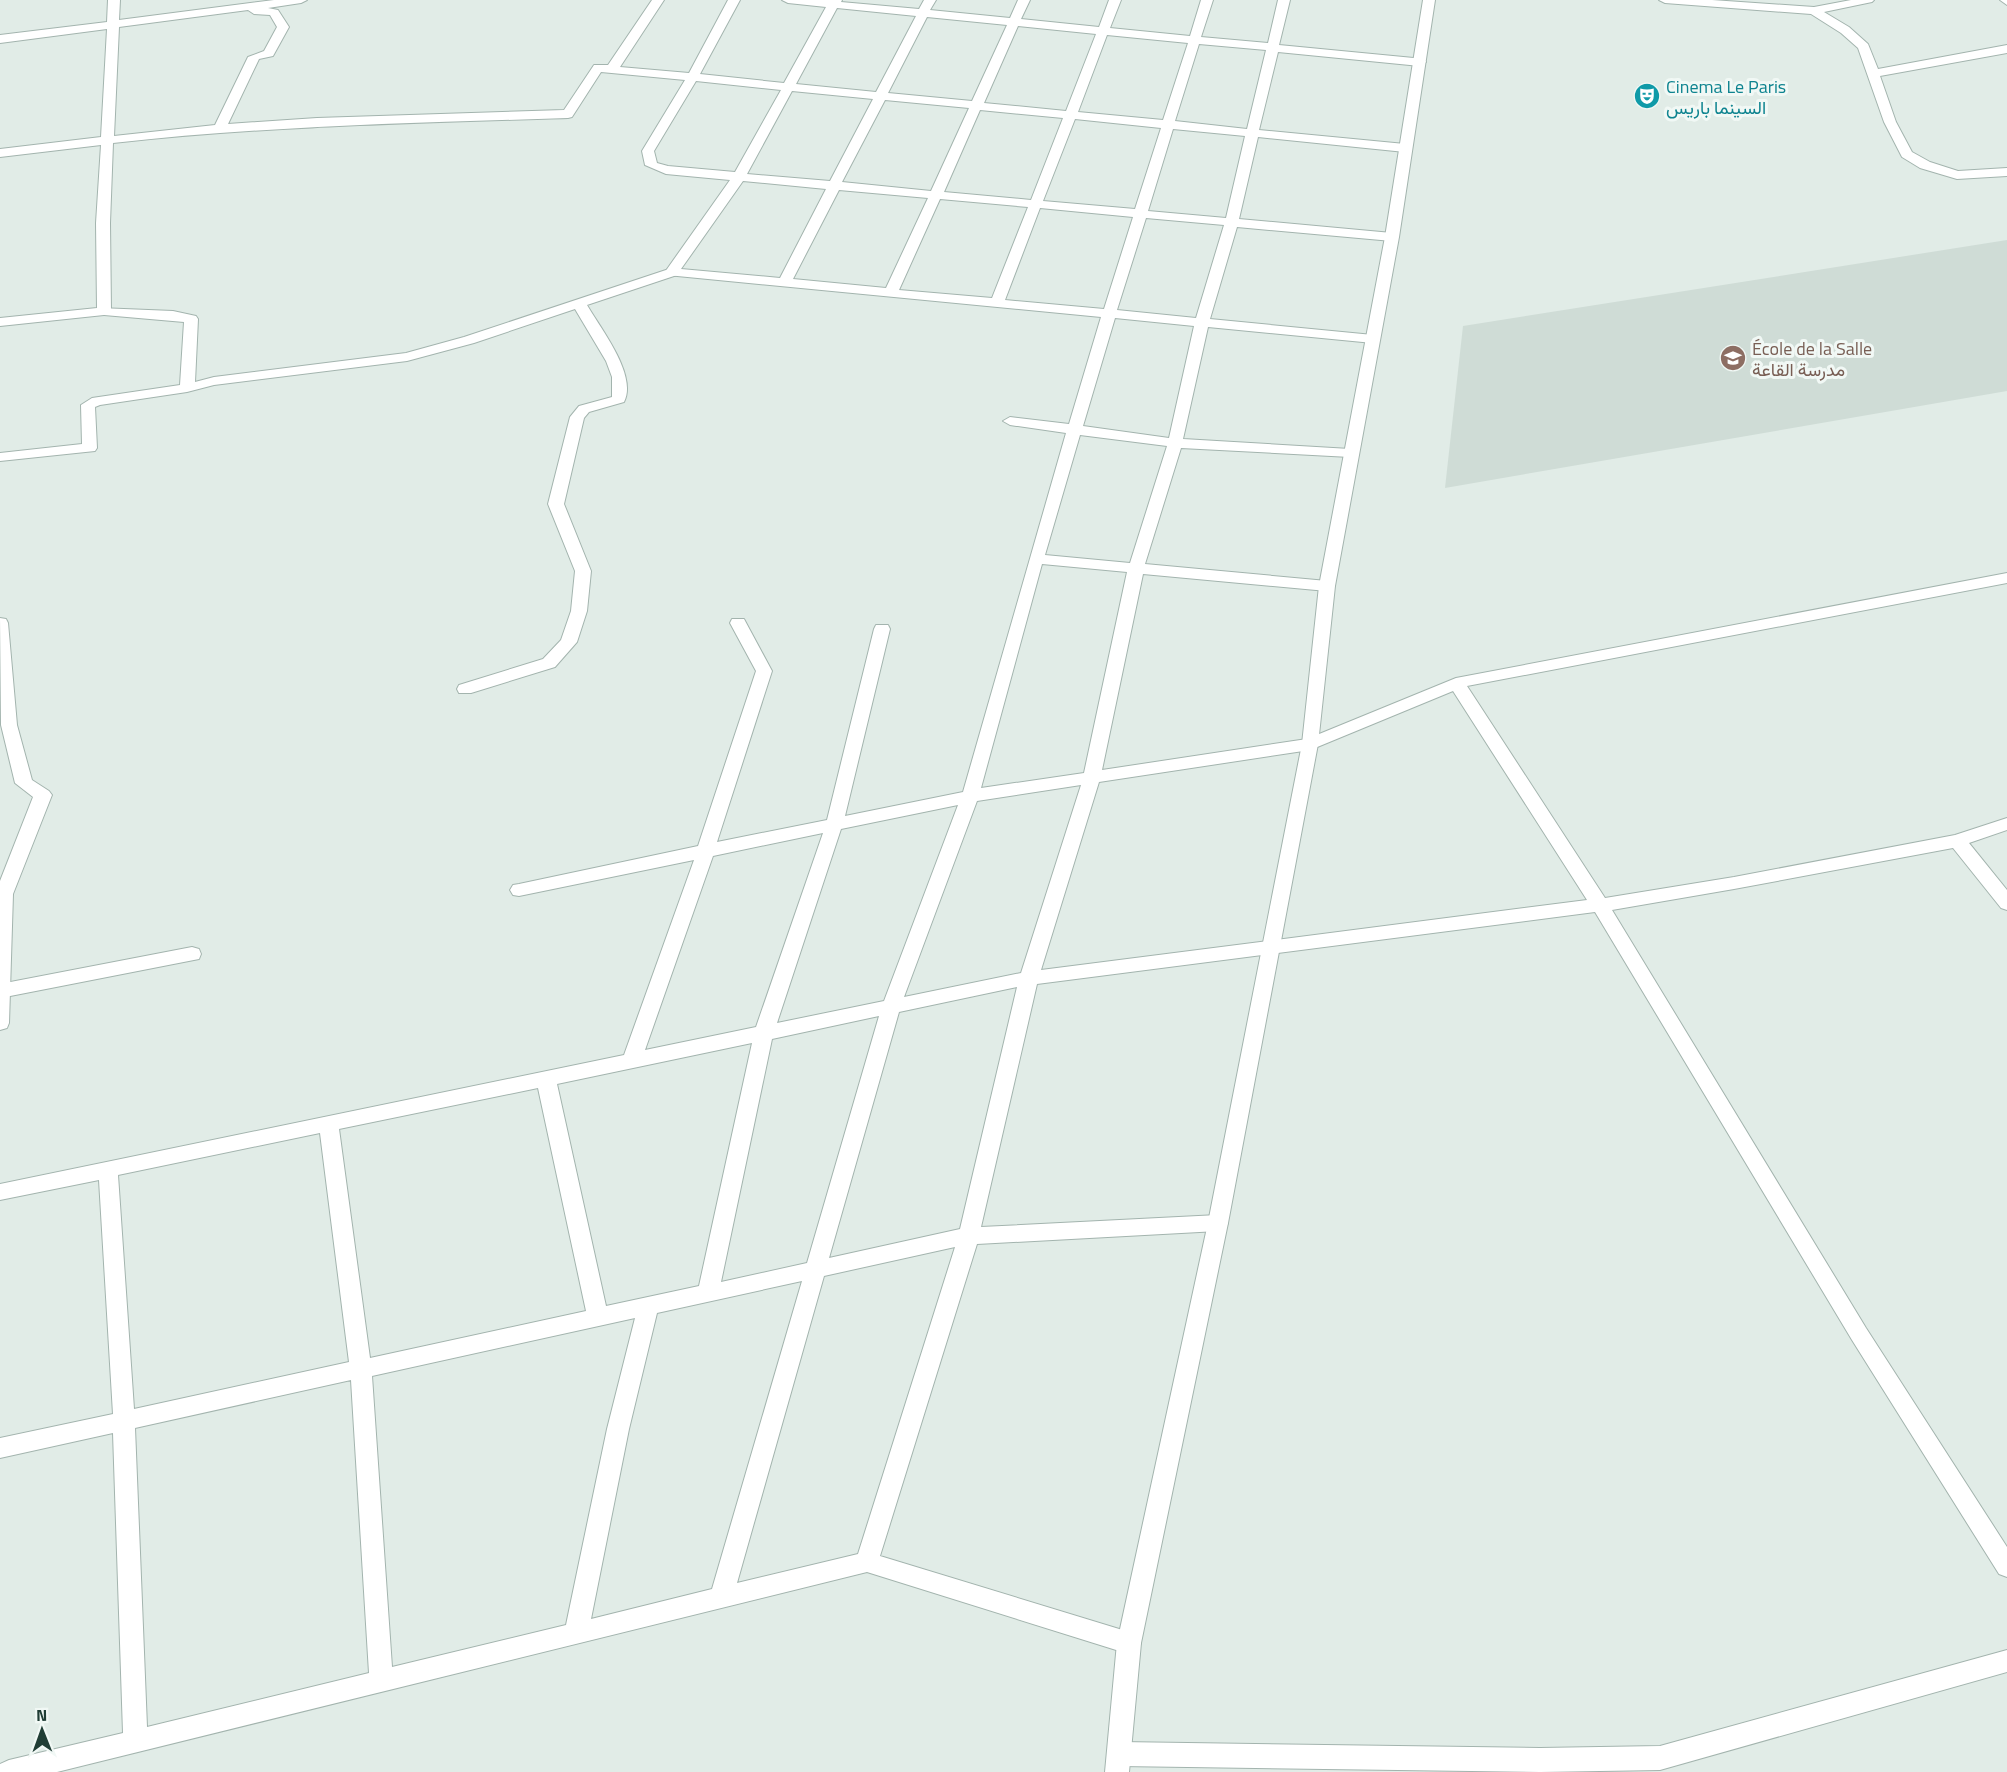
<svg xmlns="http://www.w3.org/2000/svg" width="2007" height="1772" viewBox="0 0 2007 1772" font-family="'Titillium Web',Vazirmatn,sans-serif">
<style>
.built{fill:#cfdcd6}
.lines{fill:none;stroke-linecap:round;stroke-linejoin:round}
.service-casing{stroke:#a3b4ae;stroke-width:2}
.minor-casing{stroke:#a3b4ae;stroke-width:2}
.tertiary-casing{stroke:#a3b4ae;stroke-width:2}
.service{fill:#fff;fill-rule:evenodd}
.minor{fill:#fff;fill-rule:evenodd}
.tertiary{fill:#fff;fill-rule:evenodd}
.labels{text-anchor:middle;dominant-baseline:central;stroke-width:6;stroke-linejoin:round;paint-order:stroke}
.far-culture-label{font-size:18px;fill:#0d838f;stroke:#f1f8f5;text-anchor:start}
.far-education-label{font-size:18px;fill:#785e54;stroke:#f1f8f5;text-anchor:start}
</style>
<rect width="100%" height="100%" fill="#e1ece7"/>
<path class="built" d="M 2007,240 L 2007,391 L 1445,488 L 1463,326 Z"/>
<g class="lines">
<g class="service-casing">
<path id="service" d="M 1659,0 L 1712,0 L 1814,7 L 1851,0 L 1874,0 L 1872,2 L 1824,12 L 1849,27 L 1868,44 L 1878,69 L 2007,45 L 2007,53 L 1880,76 L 1896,122 L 1912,152 L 1930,162 L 1958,171 L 2007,168 L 2007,176 L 1957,179 L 1920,168 L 1902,157 L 1884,122 L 1858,48 L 1841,33 L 1811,14 L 1665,3 Z
M 2000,0 L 2007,0 L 2007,5 Z
M 672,268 L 679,272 L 677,275 L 587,305 C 600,328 638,375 624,402 L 589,412 L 584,418 L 564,504 L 591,571 L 587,611 L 577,642 L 555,667 L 471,693 L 459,693 L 457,689 L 459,685 L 543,659 L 561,640 L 571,611 L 575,571 L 548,504 L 570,417 L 579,406 L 612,397 L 612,377 L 606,361 L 575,309 L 474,343 L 407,361 L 214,385 L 187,392 L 100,405 L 95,407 L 97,448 L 95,451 L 0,461 L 0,453 L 82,444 L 81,405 L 92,398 L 180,385 L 184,322 L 104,315 L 99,314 L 97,311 L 99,308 L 173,311 L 196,316 L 198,319 L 195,382 L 214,377 L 406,353 L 464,337 Z
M 0,618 L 6,619 L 8,623 L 17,725 L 32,780 L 49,791 L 52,795 L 13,894 L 9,1023 L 7,1028 L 0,1030 L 0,881 L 33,797 L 15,783 L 1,725 Z"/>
</g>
<g class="minor-casing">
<path id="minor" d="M 108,0 L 120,0 L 119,20 L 274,0 L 307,0 L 301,3 L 268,8 L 278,10 L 289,27 L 273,56 L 259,59 L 228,124 L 317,118 L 564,110 L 594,65 L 608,65 L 652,0 L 664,0 L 620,67 L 689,73 L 728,0 L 740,0 L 700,74 L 784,83 L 826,7 L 788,3 L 782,0 L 842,0 L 841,2 L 919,9 L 924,0 L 936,0 L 930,10 L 1010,18 L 1018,0 L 1030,0 L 1021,19 L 1099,27 L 1109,0 L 1121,0 L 1110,28 L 1190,36 L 1201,0 L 1213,0 L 1201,37 L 1268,43 L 1278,0 L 1290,0 L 1279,45 L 1424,59 L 1426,62 L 1420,66 L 1278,52 L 1259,130 L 1405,144 L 1411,148 L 1405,152 L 1258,137 L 1239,219 L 1392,233 L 1399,237 L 1392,241 L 1237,227 L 1210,319 L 1373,335 L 1380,339 L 1373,343 L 1208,327 L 1183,439 L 1350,449 L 1357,453 L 1350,457 L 1181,448 L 1145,564 L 1327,581 L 1335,586 L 1327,591 L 1143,574 L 1102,770 L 1307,739 L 1456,678 L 2007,573 L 2007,583 L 1467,686 L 1605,898 L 1734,877 L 1955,835 L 2007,818 L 2007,830 L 1969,843 L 2007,890 L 2007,910 L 2001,908 L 1953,848 L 1734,889 L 1612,910 L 1866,1328 L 2007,1547 L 2007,1577 L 1999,1574 L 1852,1340 L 1595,912 L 1037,984 L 981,1227 L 1218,1215 L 1225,1217 L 1228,1223 L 1225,1229 L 1218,1231 L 977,1244 L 880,1556 L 1129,1632 L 1137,1635 L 1141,1643 L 1137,1651 L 1129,1654 L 867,1572 L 57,1772 L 0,1772 L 0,1764 L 9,1760 L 123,1733 L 113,1433 L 0,1458 L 0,1438 L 113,1414 L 99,1180 L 0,1200 L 0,1184 L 624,1055 L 694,860 L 519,896 L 513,895 L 510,890 L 513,885 L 519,884 L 698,846 L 756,671 L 730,623 L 732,619 L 744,619 L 772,671 L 717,842 L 827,820 L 874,629 L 876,625 L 888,625 L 890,629 L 845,816 L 963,792 L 1066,433 L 1010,425 L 1003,421 L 1010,417 L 1069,424 L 1101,317 L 667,275 L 665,272 L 730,180 L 666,174 L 645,165 L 642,151 L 685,80 L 601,72 L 572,117 L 568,118 C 416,123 264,126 113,143 L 110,223 L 111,311 L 104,315 L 0,326 L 0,318 L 97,308 L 96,223 L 101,145 L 0,157 L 0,149 L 101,137 L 107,29 L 0,43 L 0,35 L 107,22 ZM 837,8 L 916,16 L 876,92 L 796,84 ZM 248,10 L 254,14 L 270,15 L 277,27 L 264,51 L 248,57 L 215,125 L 114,136 L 119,27 ZM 927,17 L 1007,25 L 972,101 L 888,93 ZM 1018,26 L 1096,34 L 1066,111 L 984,103 ZM 1107,35 L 1188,43 L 1163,120 L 1078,112 ZM 1199,44 L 1266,50 L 1247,129 L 1175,121 ZM 696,81 L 781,90 L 735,172 L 668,166 L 657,163 L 654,151 ZM 792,91 L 873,99 L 830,181 L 747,174 ZM 885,100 L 969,108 L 931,191 L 842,182 ZM 980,110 L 1063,118 L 1031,200 L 944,192 ZM 1075,119 L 1161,128 L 1135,209 L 1043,201 ZM 1173,129 L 1245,136 L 1226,218 L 1148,211 ZM 743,181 L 826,189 L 780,278 L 681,269 ZM 839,190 L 928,198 L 886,288 L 793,279 ZM 940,199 L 1028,207 L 992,298 L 899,290 ZM 1040,208 L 1133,217 L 1104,309 L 1005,300 ZM 1146,218 L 1224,225 L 1196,318 L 1117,310 ZM 1115,318 L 1194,326 L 1169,438 L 1083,426 ZM 1080,435 L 1167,446 L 1130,563 L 1045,555 ZM 1042,564 L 1127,572 L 1084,773 L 981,788 ZM 1453,691 L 1587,900 L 1041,970 L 1099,782 L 1310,750 ZM 1081,785 L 1021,973 L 904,997 L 977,801 ZM 958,805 L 884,1001 L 777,1023 L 841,829 ZM 823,833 L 756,1027 L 645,1050 L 713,856 ZM 1017,987 L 960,1229 L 829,1258 L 899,1012 ZM 879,1016 L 807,1263 L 721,1282 L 772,1039 ZM 752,1043 L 699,1286 L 606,1306 L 557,1084 ZM 538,1088 L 586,1311 L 370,1358 L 339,1129 ZM 320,1133 L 349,1362 L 134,1409 L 118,1175 ZM 955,1247 L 858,1554 L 737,1583 L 824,1276 ZM 802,1281 L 712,1589 L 591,1619 L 629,1429 L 657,1313 ZM 635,1318 L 607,1429 L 566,1625 L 392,1667 L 372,1376 ZM 351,1380 L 369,1673 L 147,1727 L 135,1428 Z
M 192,947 L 199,949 L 201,954 L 199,959 L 0,998 L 0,984 Z
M 2007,1650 L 2007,1672 L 1660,1770 L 1540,1772 L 1120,1766 L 1111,1762 L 1108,1754 L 1111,1746 L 1120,1742 L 1540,1748 L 1660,1746 Z"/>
</g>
<g class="tertiary-casing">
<path id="tertiary" d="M 1423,0 L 1435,0 L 1399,237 L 1335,586 L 1318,744 L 1228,1223 L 1141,1643 L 1129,1772 L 1105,1772 L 1117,1643 L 1208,1223 L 1302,744 L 1319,586 L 1385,237 Z"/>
</g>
<use href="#service" class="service"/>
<use href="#minor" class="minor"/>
<use href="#tertiary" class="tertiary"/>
</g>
<defs>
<g id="theatre-disc" transform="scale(1.35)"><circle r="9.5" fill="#0f9aa8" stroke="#f1f8f5"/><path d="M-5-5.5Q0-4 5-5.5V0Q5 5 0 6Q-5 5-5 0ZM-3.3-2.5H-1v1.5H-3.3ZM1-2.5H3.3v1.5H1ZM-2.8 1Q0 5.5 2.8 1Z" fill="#fff"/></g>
<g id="school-disc" transform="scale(1.35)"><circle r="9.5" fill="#8d6e63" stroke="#f1f8f5"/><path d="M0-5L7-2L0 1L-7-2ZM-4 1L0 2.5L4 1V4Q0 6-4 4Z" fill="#fff"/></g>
</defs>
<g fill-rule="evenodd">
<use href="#theatre-disc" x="1647" y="96"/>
<use href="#school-disc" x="1733" y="358"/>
</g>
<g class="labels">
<g class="far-culture-label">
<text x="1666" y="86">Cinema Le Paris<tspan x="1666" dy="21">السينما باريس</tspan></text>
</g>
<g class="far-education-label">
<text x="1752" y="348">École de la Salle<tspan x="1752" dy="21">مدرسة القاعة</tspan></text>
</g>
</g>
<g transform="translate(42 1730) rotate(359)" stroke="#f1f8f5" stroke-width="4.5" paint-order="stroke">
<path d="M0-4.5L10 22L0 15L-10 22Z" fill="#203d35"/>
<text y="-9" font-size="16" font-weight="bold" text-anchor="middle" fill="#203d35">N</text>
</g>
</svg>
